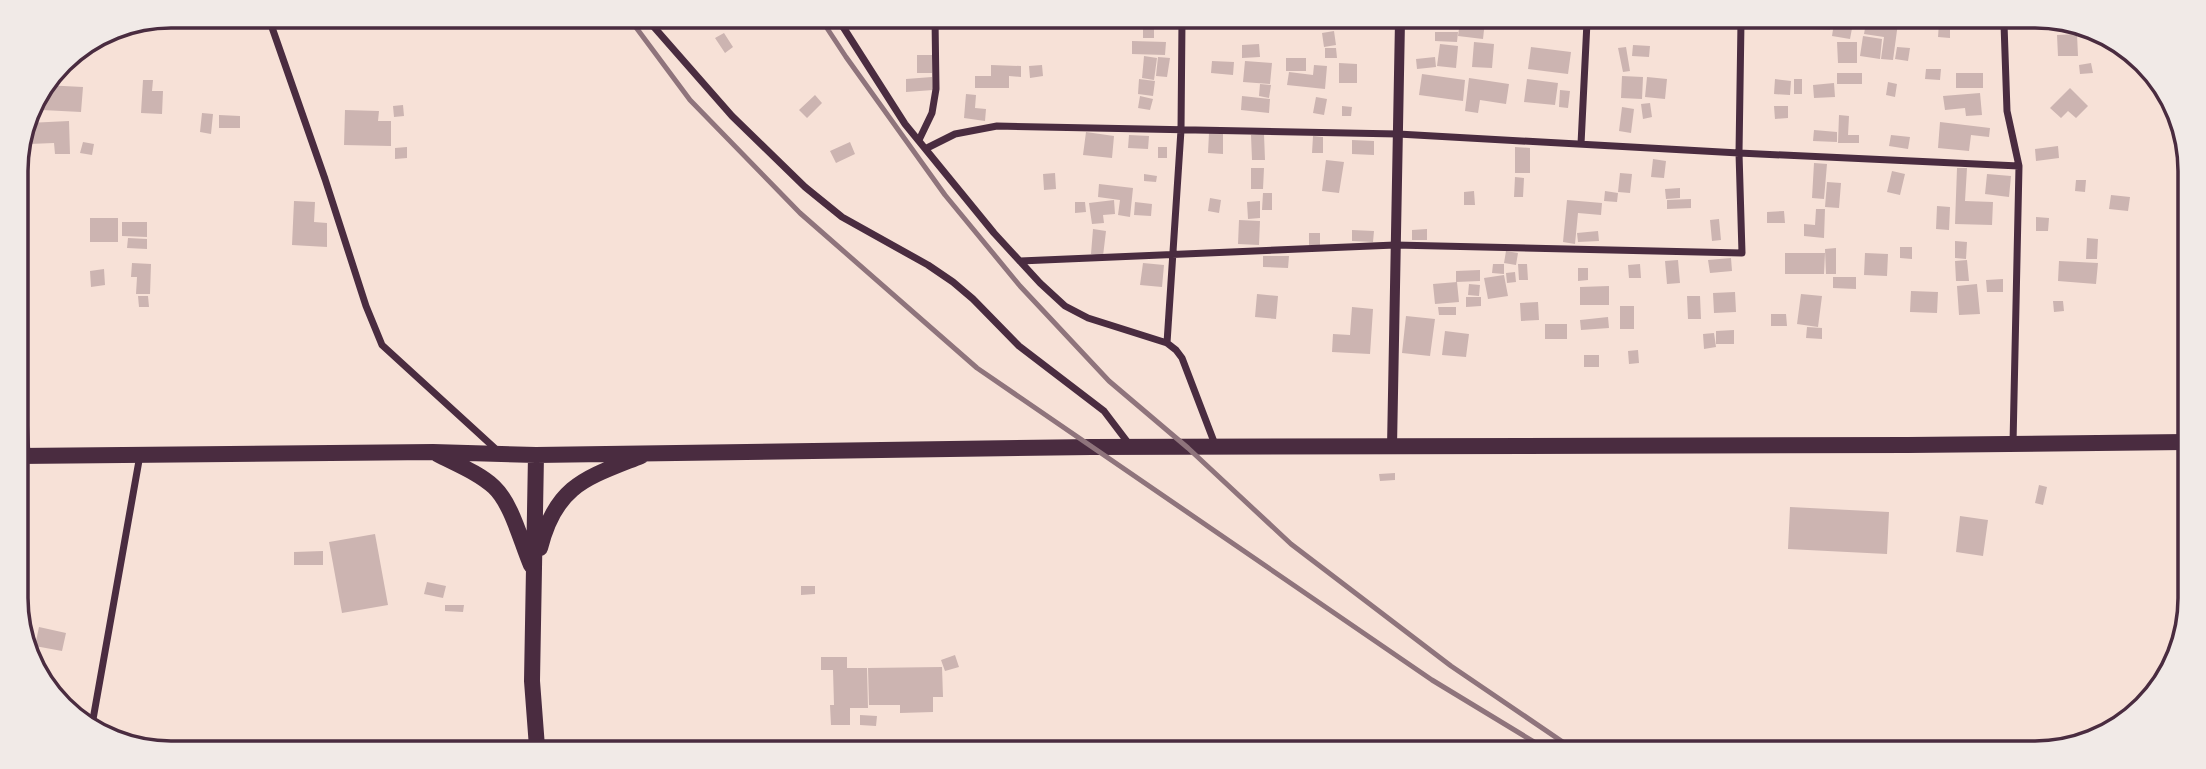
<svg xmlns="http://www.w3.org/2000/svg" width="2206" height="769" viewBox="0 0 2206 769" font-family="Arial,sans-serif">
<style>
.building{fill:#ccb4b1}
.lines{fill:none;stroke-linecap:round;stroke-linejoin:round}
.minor{stroke:#4a2c40;stroke-width:7}
.tertiary{stroke:#4a2c40;stroke-width:10}
.trunk{stroke:#4a2c40;stroke-width:16}
.rail{stroke:#8f747c;stroke-width:5}
.rim{fill:none;stroke:#4a2c40;stroke-width:3.5}
</style>
<rect width="100%" height="100%" fill="#f7e1d7"/>
<path class="building" d="M 1228,20 L 1239,20 L 1239,29 L 1228,29 Z
M 1460,21 L 1485,21 L 1483,39 L 1458,36 Z
M 1143,22 L 1154,22 L 1154,38 L 1143,38 Z
M 1811,23 L 1831,23 L 1830,30 L 1811,29 Z
M 1834,23 L 1853,23 L 1850,39 L 1832,36 Z
M 1866,23 L 1898,23 L 1893,60 L 1881,59 L 1884,37 L 1864,34 Z
M 1939,23 L 1950,24 L 1950,38 L 1938,37 Z
M 1334,31 L 1336,45 L 1324,47 L 1322,33 Z
M 1435,32 L 1458,32 L 1457,42 L 1435,41 Z
M 724,33 L 733,47 L 725,53 L 715,38 Z
M 2077,34 L 2078,56 L 2058,56 L 2057,35 Z
M 1863,36 L 1882,39 L 1880,59 L 1860,56 Z
M 1132,41 L 1166,42 L 1165,55 L 1132,54 Z
M 1474,42 L 1494,44 L 1492,68 L 1472,67 Z
M 1837,42 L 1857,42 L 1857,63 L 1838,63 Z
M 1259,44 L 1260,57 L 1242,58 L 1242,45 Z
M 1440,44 L 1458,46 L 1456,68 L 1437,66 Z
M 1633,45 L 1650,46 L 1649,57 L 1632,56 Z
M 1531,47 L 1571,52 L 1568,74 L 1528,69 Z
M 1626,47 L 1630,71 L 1623,72 L 1618,48 Z
M 1897,47 L 1910,48 L 1908,61 L 1895,59 Z
M 1325,48 L 1336,48 L 1337,58 L 1325,58 Z
M 917,55 L 932,55 L 932,73 L 917,73 Z
M 1144,56 L 1157,58 L 1154,80 L 1142,78 Z
M 1158,57 L 1170,58 L 1167,77 L 1156,76 Z
M 1435,57 L 1436,67 L 1417,69 L 1416,59 Z
M 1286,58 L 1306,58 L 1306,71 L 1286,71 Z
M 1212,61 L 1234,62 L 1233,75 L 1211,73 Z
M 1245,61 L 1272,63 L 1270,84 L 1243,82 Z
M 1339,63 L 1357,64 L 1357,83 L 1339,83 Z
M 2091,63 L 2093,73 L 2080,74 L 2079,65 Z
M 991,65 L 1021,66 L 1021,77 L 1009,76 L 1009,88 L 975,88 L 975,76 L 991,76 Z
M 1042,65 L 1043,76 L 1030,78 L 1029,66 Z
M 1314,65 L 1327,66 L 1325,89 L 1287,85 L 1289,72 L 1313,75 Z
M 1926,69 L 1941,69 L 1940,80 L 1925,79 Z
M 1837,73 L 1862,73 L 1862,84 L 1837,84 Z
M 1956,73 L 1983,73 L 1983,88 L 1956,88 Z
M 1422,74 L 1465,80 L 1463,101 L 1419,95 Z
M 1622,76 L 1643,77 L 1642,99 L 1621,98 Z
M 932,77 L 933,90 L 906,92 L 906,79 Z
M 1647,77 L 1667,79 L 1665,99 L 1645,97 Z
M 1469,78 L 1509,84 L 1506,104 L 1480,100 L 1478,113 L 1465,111 Z
M 1139,79 L 1155,81 L 1153,96 L 1138,94 Z
M 1527,79 L 1558,83 L 1555,105 L 1524,102 Z
M 1775,79 L 1791,81 L 1790,95 L 1774,94 Z
M 1794,79 L 1802,79 L 1802,94 L 1794,94 Z
M 143,80 L 153,80 L 152,91 L 163,91 L 162,114 L 141,113 Z
M 1888,82 L 1897,84 L 1895,97 L 1886,95 Z
M 1834,83 L 1835,97 L 1814,98 L 1813,85 Z
M 1260,84 L 1271,85 L 1269,98 L 1259,96 Z
M 44,85 L 83,87 L 81,112 L 42,110 Z
M 2070,88 L 2088,106 L 2076,118 L 2068,111 L 2061,118 L 2050,108 Z
M 1560,90 L 1570,91 L 1568,108 L 1559,107 Z
M 1980,93 L 1982,115 L 1966,116 L 1965,108 L 1945,110 L 1943,96 Z
M 966,94 L 976,95 L 975,108 L 986,109 L 985,121 L 964,118 Z
M 815,95 L 822,103 L 807,118 L 799,110 Z
M 1140,96 L 1153,99 L 1150,110 L 1138,108 Z
M 1242,96 L 1270,99 L 1269,113 L 1241,110 Z
M 1316,97 L 1327,99 L 1324,115 L 1313,113 Z
M 1650,103 L 1652,117 L 1643,119 L 1641,104 Z
M 403,105 L 404,116 L 394,117 L 393,106 Z
M 1342,106 L 1352,107 L 1351,116 L 1342,116 Z
M 1774,106 L 1788,106 L 1788,118 L 1775,119 Z
M 1622,107 L 1634,109 L 1631,133 L 1619,131 Z
M 345,110 L 379,111 L 378,121 L 391,121 L 391,146 L 344,145 Z
M 202,113 L 213,114 L 211,134 L 200,132 Z
M 219,115 L 240,116 L 240,128 L 219,128 Z
M 1839,115 L 1849,116 L 1848,135 L 1859,135 L 1859,143 L 1838,143 Z
M 69,121 L 70,154 L 55,154 L 54,143 L 29,144 L 28,123 Z
M 1940,122 L 1990,128 L 1989,137 L 1971,135 L 1969,151 L 1938,148 Z
M 1814,130 L 1837,132 L 1837,142 L 1813,141 Z
M 1086,132 L 1114,136 L 1112,158 L 1083,155 Z
M 1209,133 L 1223,133 L 1223,154 L 1208,153 Z
M 1264,134 L 1265,160 L 1252,160 L 1251,135 Z
M 1129,135 L 1149,136 L 1148,149 L 1128,148 Z
M 1891,135 L 1910,137 L 1908,149 L 1889,146 Z
M 1313,136 L 1323,137 L 1323,153 L 1312,153 Z
M 1352,140 L 1374,141 L 1374,155 L 1352,154 Z
M 83,142 L 94,144 L 92,155 L 80,153 Z
M 850,142 L 855,154 L 836,163 L 830,151 Z
M 2058,146 L 2059,158 L 2036,161 L 2035,149 Z
M 407,147 L 407,158 L 395,159 L 395,148 Z
M 1158,147 L 1167,147 L 1167,158 L 1158,158 Z
M 1515,147 L 1530,148 L 1530,173 L 1515,173 Z
M 1653,159 L 1666,161 L 1664,178 L 1651,177 Z
M 1326,160 L 1344,162 L 1339,193 L 1322,191 Z
M 1814,163 L 1827,164 L 1824,199 L 1812,198 Z
M 1251,168 L 1264,168 L 1263,189 L 1251,189 Z
M 1957,168 L 1967,168 L 1965,201 L 1993,202 L 1992,225 L 1955,224 Z
M 1892,171 L 1905,174 L 1900,195 L 1887,192 Z
M 1055,173 L 1056,189 L 1044,190 L 1043,174 Z
M 1620,173 L 1632,174 L 1630,193 L 1618,192 Z
M 1144,174 L 1157,176 L 1156,182 L 1144,181 Z
M 1987,174 L 2011,176 L 2009,197 L 1985,194 Z
M 1515,177 L 1524,178 L 1523,197 L 1514,197 Z
M 2076,180 L 2086,180 L 2085,192 L 2075,191 Z
M 1827,182 L 1841,183 L 1839,208 L 1825,207 Z
M 1099,184 L 1133,188 L 1130,217 L 1118,215 L 1120,200 L 1098,197 Z
M 1680,188 L 1680,198 L 1666,199 L 1665,189 Z
M 1474,191 L 1475,205 L 1464,205 L 1464,192 Z
M 1605,191 L 1618,193 L 1617,202 L 1604,201 Z
M 1263,193 L 1272,193 L 1272,210 L 1262,210 Z
M 2111,195 L 2130,197 L 2128,211 L 2109,209 Z
M 1210,198 L 1221,200 L 1219,213 L 1208,211 Z
M 1691,199 L 1691,208 L 1667,209 L 1667,200 Z
M 1114,200 L 1115,214 L 1103,215 L 1104,223 L 1092,224 L 1089,203 Z
M 1567,200 L 1602,203 L 1601,215 L 1578,213 L 1575,244 L 1563,242 Z
M 294,201 L 315,202 L 314,222 L 327,223 L 327,247 L 292,245 Z
M 1260,201 L 1260,218 L 1248,219 L 1247,202 Z
M 1075,202 L 1085,202 L 1086,212 L 1075,213 Z
M 1135,202 L 1152,204 L 1151,216 L 1134,215 Z
M 1937,206 L 1950,207 L 1949,230 L 1936,229 Z
M 1816,209 L 1825,209 L 1824,238 L 1804,236 L 1804,224 L 1815,225 Z
M 1784,211 L 1785,223 L 1767,223 L 1767,212 Z
M 2036,217 L 2049,218 L 2048,231 L 2036,231 Z
M 90,218 L 118,218 L 118,242 L 90,242 Z
M 1719,219 L 1721,240 L 1712,241 L 1710,220 Z
M 1239,220 L 1260,221 L 1259,245 L 1238,244 Z
M 122,222 L 147,222 L 147,237 L 122,236 Z
M 1093,229 L 1106,231 L 1103,256 L 1091,254 Z
M 1427,229 L 1427,240 L 1412,240 L 1412,230 Z
M 1352,230 L 1374,231 L 1373,242 L 1352,241 Z
M 1598,231 L 1599,241 L 1578,242 L 1577,233 Z
M 1309,233 L 1320,233 L 1320,245 L 1309,245 Z
M 128,238 L 147,239 L 147,249 L 127,248 Z
M 2087,238 L 2098,239 L 2097,259 L 2086,259 Z
M 1955,241 L 1967,242 L 1966,259 L 1955,258 Z
M 1900,247 L 1912,247 L 1912,259 L 1900,258 Z
M 1836,248 L 1836,274 L 1826,274 L 1825,249 Z
M 1506,251 L 1518,253 L 1516,265 L 1504,263 Z
M 1785,253 L 1825,253 L 1824,274 L 1785,274 Z
M 1865,253 L 1888,254 L 1887,276 L 1864,275 Z
M 1263,256 L 1289,256 L 1288,268 L 1263,267 Z
M 1731,258 L 1732,271 L 1710,273 L 1708,260 Z
M 1678,260 L 1680,283 L 1667,284 L 1665,261 Z
M 1967,260 L 1969,281 L 1956,281 L 1955,261 Z
M 2059,261 L 2098,263 L 2096,284 L 2058,281 Z
M 132,263 L 151,264 L 150,294 L 136,294 L 137,277 L 131,277 Z
M 1143,263 L 1164,265 L 1162,287 L 1140,285 Z
M 1493,264 L 1504,264 L 1504,274 L 1492,273 Z
M 1518,264 L 1527,264 L 1528,280 L 1519,280 Z
M 1640,264 L 1641,278 L 1629,278 L 1628,265 Z
M 1578,268 L 1588,268 L 1588,280 L 1578,281 Z
M 104,269 L 105,285 L 91,287 L 90,271 Z
M 1480,270 L 1480,281 L 1456,282 L 1456,271 Z
M 1515,272 L 1516,282 L 1507,283 L 1506,273 Z
M 1504,275 L 1508,296 L 1488,299 L 1484,278 Z
M 1833,277 L 1856,277 L 1856,289 L 1833,288 Z
M 2003,279 L 2003,292 L 1987,292 L 1986,280 Z
M 1457,282 L 1459,302 L 1435,304 L 1433,284 Z
M 1469,284 L 1480,285 L 1479,296 L 1468,295 Z
M 1977,284 L 1980,314 L 1959,315 L 1957,286 Z
M 1609,286 L 1609,305 L 1580,305 L 1580,287 Z
M 1911,291 L 1938,292 L 1937,313 L 1910,312 Z
M 1735,292 L 1736,312 L 1714,313 L 1713,293 Z
M 1257,294 L 1278,296 L 1276,319 L 1255,317 Z
M 1801,294 L 1822,296 L 1818,327 L 1797,324 Z
M 138,296 L 148,296 L 149,307 L 139,307 Z
M 1687,296 L 1700,296 L 1701,319 L 1688,319 Z
M 1466,297 L 1481,297 L 1481,306 L 1466,307 Z
M 2053,301 L 2063,301 L 2064,311 L 2054,312 Z
M 1538,302 L 1539,320 L 1521,321 L 1520,303 Z
M 1620,306 L 1634,306 L 1634,329 L 1620,329 Z
M 1352,307 L 1373,309 L 1370,354 L 1332,352 L 1333,334 L 1350,335 Z
M 1438,307 L 1456,307 L 1456,315 L 1439,315 Z
M 1771,314 L 1786,314 L 1787,326 L 1771,326 Z
M 1406,316 L 1435,319 L 1430,356 L 1402,353 Z
M 1608,317 L 1609,328 L 1581,330 L 1580,320 Z
M 1545,324 L 1567,324 L 1567,339 L 1545,339 Z
M 1807,327 L 1822,328 L 1822,339 L 1806,338 Z
M 1734,330 L 1734,344 L 1716,344 L 1716,331 Z
M 1445,331 L 1469,334 L 1466,357 L 1442,355 Z
M 1714,333 L 1716,347 L 1704,349 L 1703,334 Z
M 1638,350 L 1639,363 L 1629,364 L 1628,351 Z
M 1584,355 L 1599,355 L 1599,367 L 1584,367 Z
M 1395,473 L 1395,480 L 1380,481 L 1379,474 Z
M 2039,485 L 2047,487 L 2043,505 L 2035,503 Z
M 1790,507 L 1889,512 L 1887,554 L 1788,549 Z
M 1960,516 L 1988,520 L 1983,556 L 1956,552 Z
M 375,534 L 388,605 L 342,613 L 329,542 Z
M 323,551 L 323,565 L 294,565 L 294,552 Z
M 427,582 L 446,586 L 443,598 L 424,594 Z
M 801,586 L 815,586 L 815,594 L 801,595 Z
M 445,605 L 464,605 L 463,612 L 445,611 Z
M 39,627 L 66,633 L 62,651 L 35,646 Z
M 955,655 L 959,667 L 945,671 L 941,660 Z
M 821,657 L 847,657 L 847,668 L 867,668 L 868,708 L 850,708 L 850,725 L 831,725 L 830,705 L 834,705 L 833,670 L 821,670 Z
M 942,667 L 943,697 L 933,697 L 933,712 L 900,713 L 900,705 L 869,705 L 868,668 Z
M 860,715 L 877,716 L 876,726 L 860,725 Z"/>
<g class="lines">
<path class="minor" d="M 268,16 L 325,179 L 366,306 L 382,345 L 499,452
M 646,18 L 732,116 L 805,187 L 842,217 L 928,265 L 953,282 L 973,299 L 1019,346 L 1104,411 L 1129,444
M 838,19 L 905,124 L 994,233 L 1040,283 L 1065,306 L 1088,318 L 1167,343 L 1176,350 L 1182,358 L 1216,447
M 2004,24 L 2007,111 L 2019,166 L 2013,444
M 919,140 L 932,113 L 936,89 L 935,19
M 1581,144 L 1587,22
M 927,148 L 955,134 L 997,126 L 1398,134 L 1739,153 L 2019,166
M 17,251 L 27,456
M 1020,261 L 1395,245 L 1742,253 L 1739,153 L 1741,22
M 1167,343 L 1181,130 L 1182,20
M 92,725 L 140,455"/>
<path class="tertiary" d="M 1392,447 L 1400,21"/>
<path class="trunk" d="M 437,454 C 456,464 479,473 494,487 C 512,504 521,542 531,565
M 536,455 L 532,681 L 537,747
M 18,456 L 433,452 L 536,455 L 1091,447 L 1908,445 L 2185,442
M 540,548 C 556,485 586,478 641,456"/>
<path class="rail" d="M 629,18 L 690,100 L 800,213 L 977,368 L 1432,680 L 1549,751
M 821,19 L 846,57 L 945,195 L 1020,286 L 1109,381 L 1188,448 L 1291,544 L 1451,666 L 1576,751"/>
</g>
<path d="M0 0H2206V769H0ZM171 28H2035A143 143 0 0 1 2178 171V598A143 143 0 0 1 2035 741H171A143 143 0 0 1 28 598V171A143 143 0 0 1 171 28Z" fill="#f1eae7" fill-rule="evenodd"/>
<path class="rim" d="M171 28H2035A143 143 0 0 1 2178 171V598A143 143 0 0 1 2035 741H171A143 143 0 0 1 28 598V171A143 143 0 0 1 171 28Z"/>
</svg>
